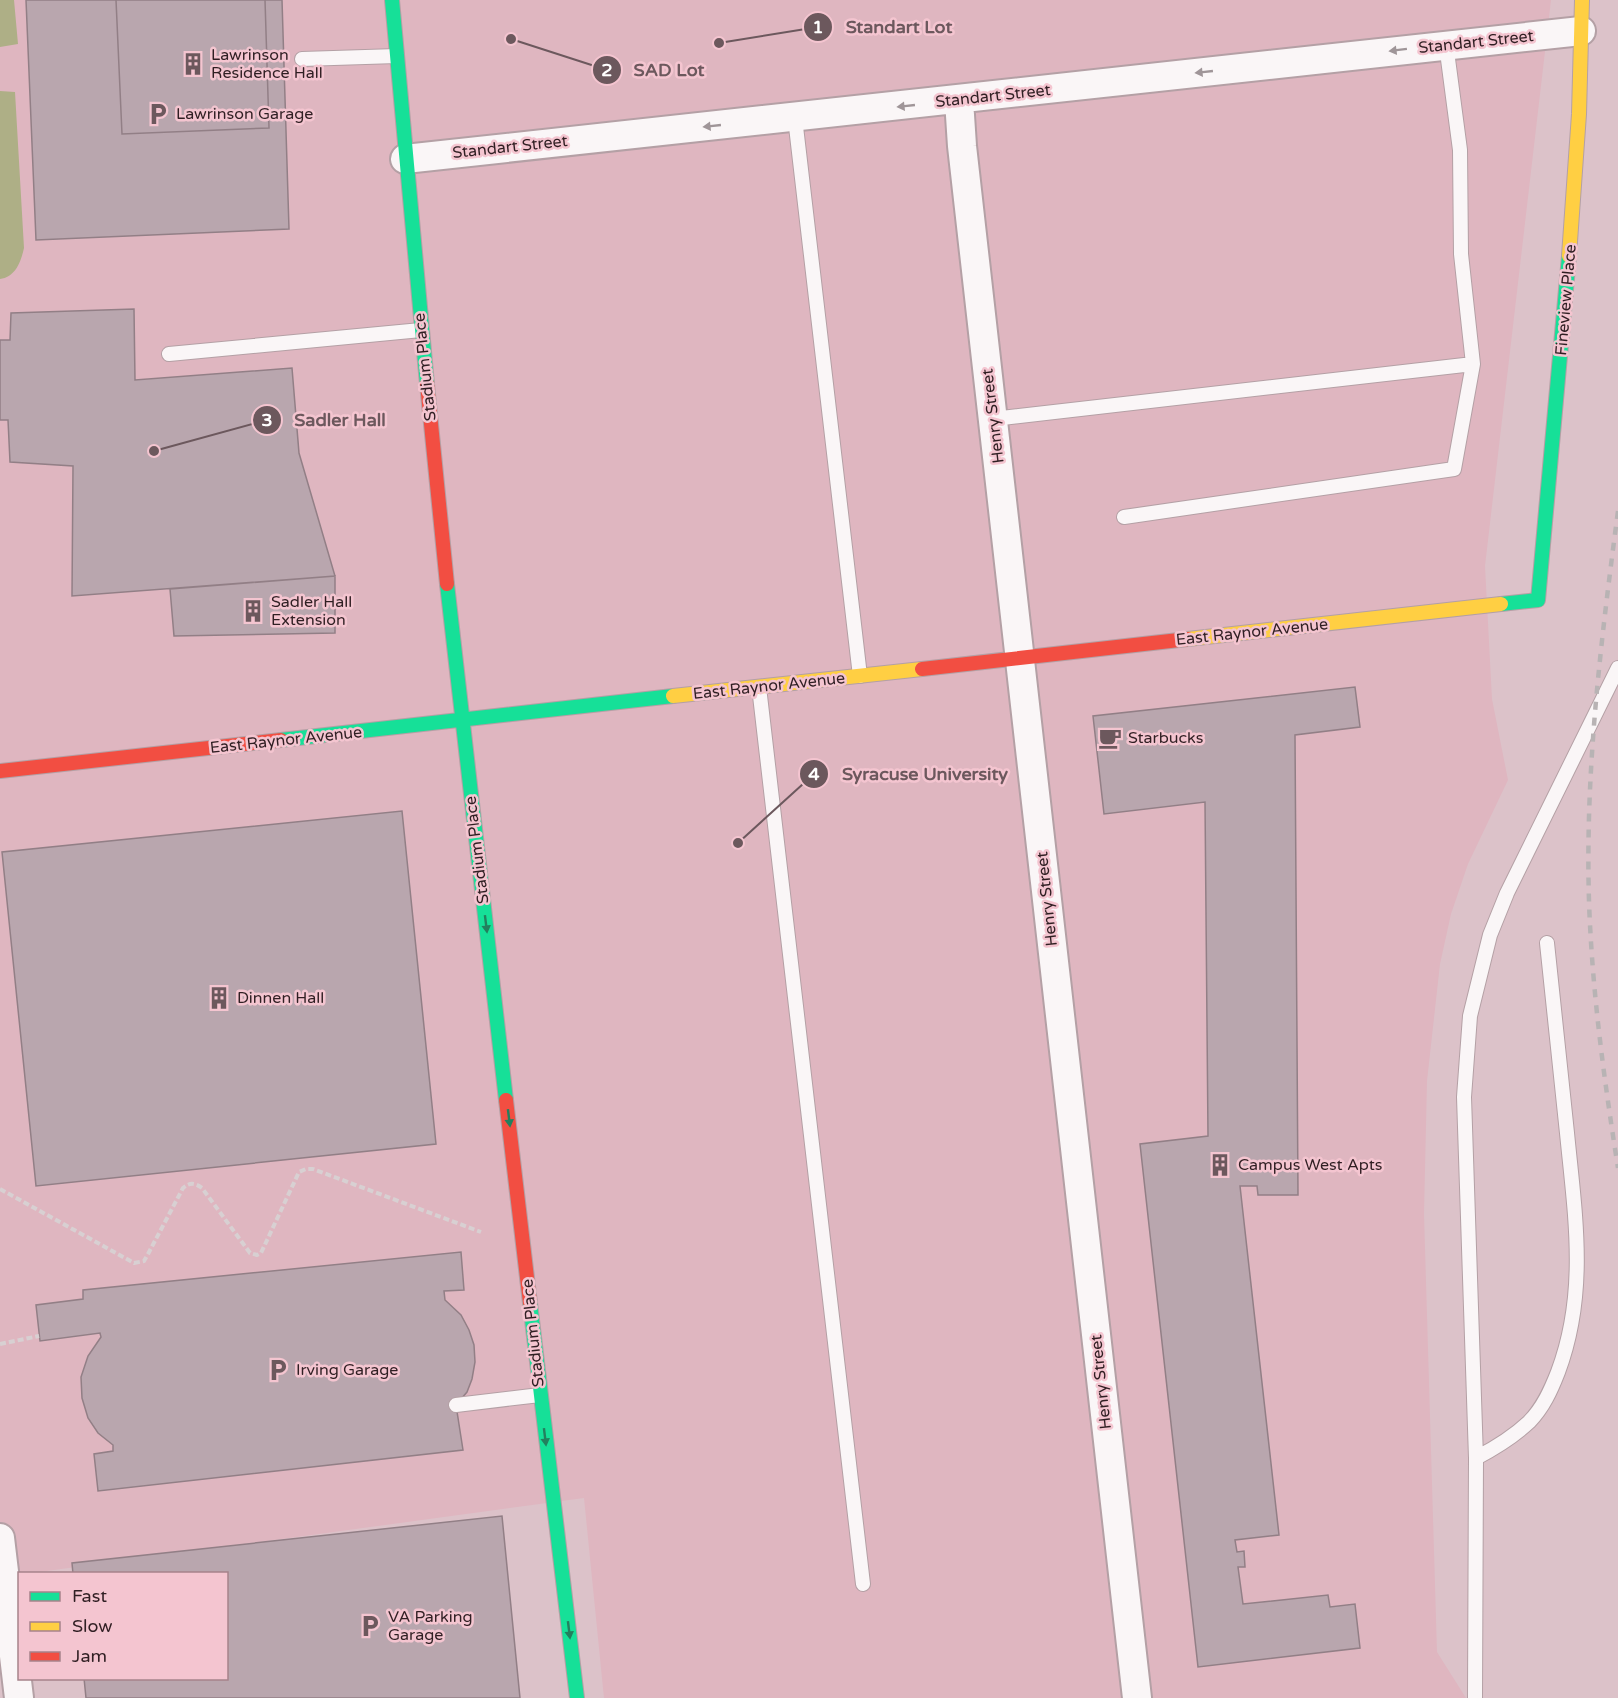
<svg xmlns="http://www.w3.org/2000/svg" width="1618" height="1698" viewBox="0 0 1618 1698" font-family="'Varela Round',sans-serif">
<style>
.built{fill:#dfb6c0}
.green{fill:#aeaf86}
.building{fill:#b9a6ae;stroke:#927f86;stroke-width:1.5}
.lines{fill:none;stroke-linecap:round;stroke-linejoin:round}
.lane-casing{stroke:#b4a0a5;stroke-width:16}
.street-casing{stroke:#b4a0a5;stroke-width:32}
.fast-casing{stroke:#b4a0a5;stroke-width:16}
.slow-casing{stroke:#b4a0a5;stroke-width:16}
.jam-casing{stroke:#b4a0a5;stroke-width:16}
.path{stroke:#d8d0d2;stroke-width:4;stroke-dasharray:6 3;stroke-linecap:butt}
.lane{stroke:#faf6f7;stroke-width:14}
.street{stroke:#faf6f7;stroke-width:28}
.fast{stroke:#16e098;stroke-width:14}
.slow{stroke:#ffcf43;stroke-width:14}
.jam{stroke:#f24e42;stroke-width:14}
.rail{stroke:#b8b3b4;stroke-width:4.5;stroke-dasharray:8 8;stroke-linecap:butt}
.oneway{fill:#9f9598}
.oneway2{fill:#23805e}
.labels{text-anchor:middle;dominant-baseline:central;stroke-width:5;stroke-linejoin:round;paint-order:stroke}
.street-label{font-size:16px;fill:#301f23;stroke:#f4c5d0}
.poi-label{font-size:16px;fill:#301f23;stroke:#f4c5d0;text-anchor:start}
.leader{fill:none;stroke:#6c585d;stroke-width:2}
.callout-dot{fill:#6c585d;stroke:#f4c5d0;stroke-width:2}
.mark-label{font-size:18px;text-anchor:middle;font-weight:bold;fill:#fff}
.callout-label{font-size:18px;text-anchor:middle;font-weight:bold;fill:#6c585d;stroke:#f4c5d0;stroke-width:5;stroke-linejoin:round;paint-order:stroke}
</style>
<rect width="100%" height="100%" fill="#dcc2c9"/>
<path class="built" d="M 0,0 L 1551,0 L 1485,566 L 1492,699 L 1508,780 L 1468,864 L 1451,914 L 1440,964 L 1427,1081 L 1424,1214 L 1437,1652 L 1466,1698 L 604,1698 L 584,1498 L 32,1573 L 20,1574 L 19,1575 L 0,1578 Z"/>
<path class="green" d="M 0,0 L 14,0 L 18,44 L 0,47 Z
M 0,91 L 15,92 L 24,248 C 21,261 16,277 0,279 Z"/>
<path class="building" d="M 26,0 L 282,0 L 289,229 L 36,240 Z
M 116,0 L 265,0 L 269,128 L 122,134 Z
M 134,309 L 135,380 L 292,368 L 299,453 L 335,576 L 72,596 L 73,466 L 10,462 L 8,420 L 0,420 L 0,340 L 10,340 L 11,313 Z
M 335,576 L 335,633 L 174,636 L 170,589 Z
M 1355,687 L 1360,727 L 1295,735 L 1298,1195 L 1258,1195 L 1257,1186 L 1240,1186 L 1279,1535 L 1235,1540 L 1237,1552 L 1244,1551 L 1245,1567 L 1238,1567 L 1243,1604 L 1328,1595 L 1330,1607 L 1355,1604 L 1360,1648 L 1198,1667 L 1140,1144 L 1208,1136 L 1205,802 L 1104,814 L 1093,716 Z
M 402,811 L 436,1144 L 36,1186 L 2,852 Z
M 461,1252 L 464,1290 L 444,1291 L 445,1300 L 461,1315 L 469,1330 L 474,1345 L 475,1362 L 472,1379 L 467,1392 L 456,1405 L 463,1450 L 98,1491 L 94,1454 L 113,1451 L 113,1445 L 98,1433 L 88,1418 L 82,1398 L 81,1377 L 88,1356 L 101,1337 L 100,1333 L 40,1341 L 36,1305 L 83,1299 L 83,1290 Z
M 502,1516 L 520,1698 L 86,1698 L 84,1678 L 226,1678 L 226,1574 L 73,1574 L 72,1563 Z"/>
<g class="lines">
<g class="lane-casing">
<path id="lane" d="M 302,59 L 397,56
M 795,118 L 860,676
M 169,354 L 421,330
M 993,419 L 1473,364
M 1124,517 L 1454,469 L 1473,364 L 1461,254 L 1460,150 L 1446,44
M 759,687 L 863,1584
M 456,1405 L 540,1395
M 1476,1458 C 1495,1448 1513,1437 1529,1422 C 1543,1408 1551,1390 1558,1372 C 1588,1292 1575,1215 1567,1133 C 1560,1070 1554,1006 1547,943
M 1475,1698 L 1476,1458 L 1464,1097 L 1470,1016 L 1490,935 L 1507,893 L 1618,668"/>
</g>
<g class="street-casing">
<path id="street" d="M 959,100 L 962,146 L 1137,1698
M 405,159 L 1581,31
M 0,1538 L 19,1698"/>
</g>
<g class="fast-casing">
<path id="fast" d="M 392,0 L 427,384
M 447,584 L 506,1100
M 1501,604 L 1538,600 L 1569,256
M 281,740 L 673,696
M 530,1303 L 577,1698"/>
</g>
<g class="slow-casing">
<path id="slow" d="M 1569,256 L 1579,114 L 1582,0
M 1188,639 L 1501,604
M 673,696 L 922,669"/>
</g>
<g class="jam-casing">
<path id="jam" d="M 427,384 L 447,584
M 922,669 L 1188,639
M 0,771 L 281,740
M 506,1100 L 530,1303"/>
</g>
<path class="path" d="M 0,1189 L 134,1263 L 144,1261 L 148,1254 L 183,1188 C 190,1182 195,1183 202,1188 L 250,1253 L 257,1255 L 261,1253 L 299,1172 L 306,1169 L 313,1169 L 481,1232
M 0,1344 L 39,1336"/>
<use href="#lane" class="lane"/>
<use href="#street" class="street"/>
<use href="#fast" class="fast"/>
<use href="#slow" class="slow"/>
<use href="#jam" class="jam"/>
<path class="rail" d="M 1618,511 C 1601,640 1585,770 1589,901 C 1592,991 1604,1079 1618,1168"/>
</g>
<defs><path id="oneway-solid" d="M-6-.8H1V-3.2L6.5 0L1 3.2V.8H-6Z" transform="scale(1.5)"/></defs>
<g class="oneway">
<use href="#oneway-solid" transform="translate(1398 50) rotate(173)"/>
<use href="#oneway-solid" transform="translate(1204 72) rotate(174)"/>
<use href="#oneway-solid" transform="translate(906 106) rotate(174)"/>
<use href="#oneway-solid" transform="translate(712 126) rotate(174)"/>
</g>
<g class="oneway2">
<use href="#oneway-solid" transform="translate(486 924) rotate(83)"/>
<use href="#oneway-solid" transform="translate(509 1118) rotate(83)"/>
<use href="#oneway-solid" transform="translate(545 1437) rotate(83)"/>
<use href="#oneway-solid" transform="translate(569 1630) rotate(83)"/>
</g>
<defs>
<g id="building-bare" transform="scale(1.8)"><path d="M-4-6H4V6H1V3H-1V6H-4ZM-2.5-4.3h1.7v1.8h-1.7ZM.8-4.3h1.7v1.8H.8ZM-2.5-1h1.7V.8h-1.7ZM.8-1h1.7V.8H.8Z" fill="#6c585d" stroke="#f4c5d0" stroke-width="2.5" paint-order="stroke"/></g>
<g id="parking-bare" transform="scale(1.8)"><path d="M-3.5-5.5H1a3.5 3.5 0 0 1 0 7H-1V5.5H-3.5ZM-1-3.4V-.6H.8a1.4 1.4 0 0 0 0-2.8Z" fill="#6c585d" stroke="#f4c5d0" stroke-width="2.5" paint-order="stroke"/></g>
<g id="cafe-bare" transform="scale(1.8)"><path d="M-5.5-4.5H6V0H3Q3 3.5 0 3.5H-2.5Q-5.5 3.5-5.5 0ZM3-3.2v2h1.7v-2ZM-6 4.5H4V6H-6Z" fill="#6c585d" stroke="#f4c5d0" stroke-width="2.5" paint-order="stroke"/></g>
</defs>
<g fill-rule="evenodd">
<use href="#building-bare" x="193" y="64"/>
<use href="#parking-bare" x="158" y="114"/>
<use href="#building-bare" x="253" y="611"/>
<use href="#cafe-bare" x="1110" y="738"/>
<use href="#building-bare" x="219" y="998"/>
<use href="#building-bare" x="1220" y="1165"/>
<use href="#parking-bare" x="278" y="1370"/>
<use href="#parking-bare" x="370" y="1626"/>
</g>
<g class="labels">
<g class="street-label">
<text transform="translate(1476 42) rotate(-6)">Standart Street</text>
<text transform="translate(993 96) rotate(-6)">Standart Street</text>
<text transform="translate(510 147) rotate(-6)">Standart Street</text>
<text transform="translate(1566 300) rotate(-85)">Fineview Place</text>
<text transform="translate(425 367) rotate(-96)">Stadium Place</text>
<text transform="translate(993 416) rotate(-97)">Henry Street</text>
<text transform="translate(1252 632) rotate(-6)">East Raynor Avenue</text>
<text transform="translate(769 686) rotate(-6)">East Raynor Avenue</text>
<text transform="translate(286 740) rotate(-6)">East Raynor Avenue</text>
<text transform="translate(477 850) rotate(-97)">Stadium Place</text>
<text transform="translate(1047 899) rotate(-96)">Henry Street</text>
<text transform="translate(533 1333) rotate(-96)">Stadium Place</text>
<text transform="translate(1101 1382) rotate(-96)">Henry Street</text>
</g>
<g class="poi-label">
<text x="211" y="55">Lawrinson<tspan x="211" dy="18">Residence Hall</tspan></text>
<text x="176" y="114">Lawrinson Garage</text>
<text x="271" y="602">Sadler Hall<tspan x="271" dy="18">Extension</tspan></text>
<text x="1128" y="738">Starbucks</text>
<text x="237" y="998">Dinnen Hall</text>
<text x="1238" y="1165">Campus West Apts</text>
<text x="296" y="1370">Irving Garage</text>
<text x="388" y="1617">VA Parking<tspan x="388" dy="18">Garage</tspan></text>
</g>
</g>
<path class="leader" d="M719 43L818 27M511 39L607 70M154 451L267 420M738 843L814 774"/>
<g class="callout-dot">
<circle cx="719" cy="43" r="6"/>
<circle cx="511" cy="39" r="6"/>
<circle cx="154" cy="451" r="6"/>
<circle cx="738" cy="843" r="6"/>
<circle cx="818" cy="27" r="15"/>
<circle cx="607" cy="70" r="15"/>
<circle cx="267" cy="420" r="15"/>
<circle cx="814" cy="774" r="15"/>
</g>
<g class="mark-label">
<text x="818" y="33">1</text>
<text x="607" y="76">2</text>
<text x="267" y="426">3</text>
<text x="814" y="780">4</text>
</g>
<g class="callout-label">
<text x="899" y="33">Standart Lot</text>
<text x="669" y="76">SAD Lot</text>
<text x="340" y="426">Sadler Hall</text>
<text x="925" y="780">Syracuse University</text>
</g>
<rect x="18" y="1572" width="210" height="108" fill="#f4c5d0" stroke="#a6838b" stroke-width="1.5"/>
<rect x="30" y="1592" width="30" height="9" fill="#16e098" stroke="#a6838b" stroke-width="1.5"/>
<text x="72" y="1602" font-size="18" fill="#301f23">Fast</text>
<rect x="30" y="1622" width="30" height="9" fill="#ffcf43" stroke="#a6838b" stroke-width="1.5"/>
<text x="72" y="1632" font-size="18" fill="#301f23">Slow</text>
<rect x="30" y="1652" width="30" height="9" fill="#f24e42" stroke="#a6838b" stroke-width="1.5"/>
<text x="72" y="1662" font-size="18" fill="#301f23">Jam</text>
</svg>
